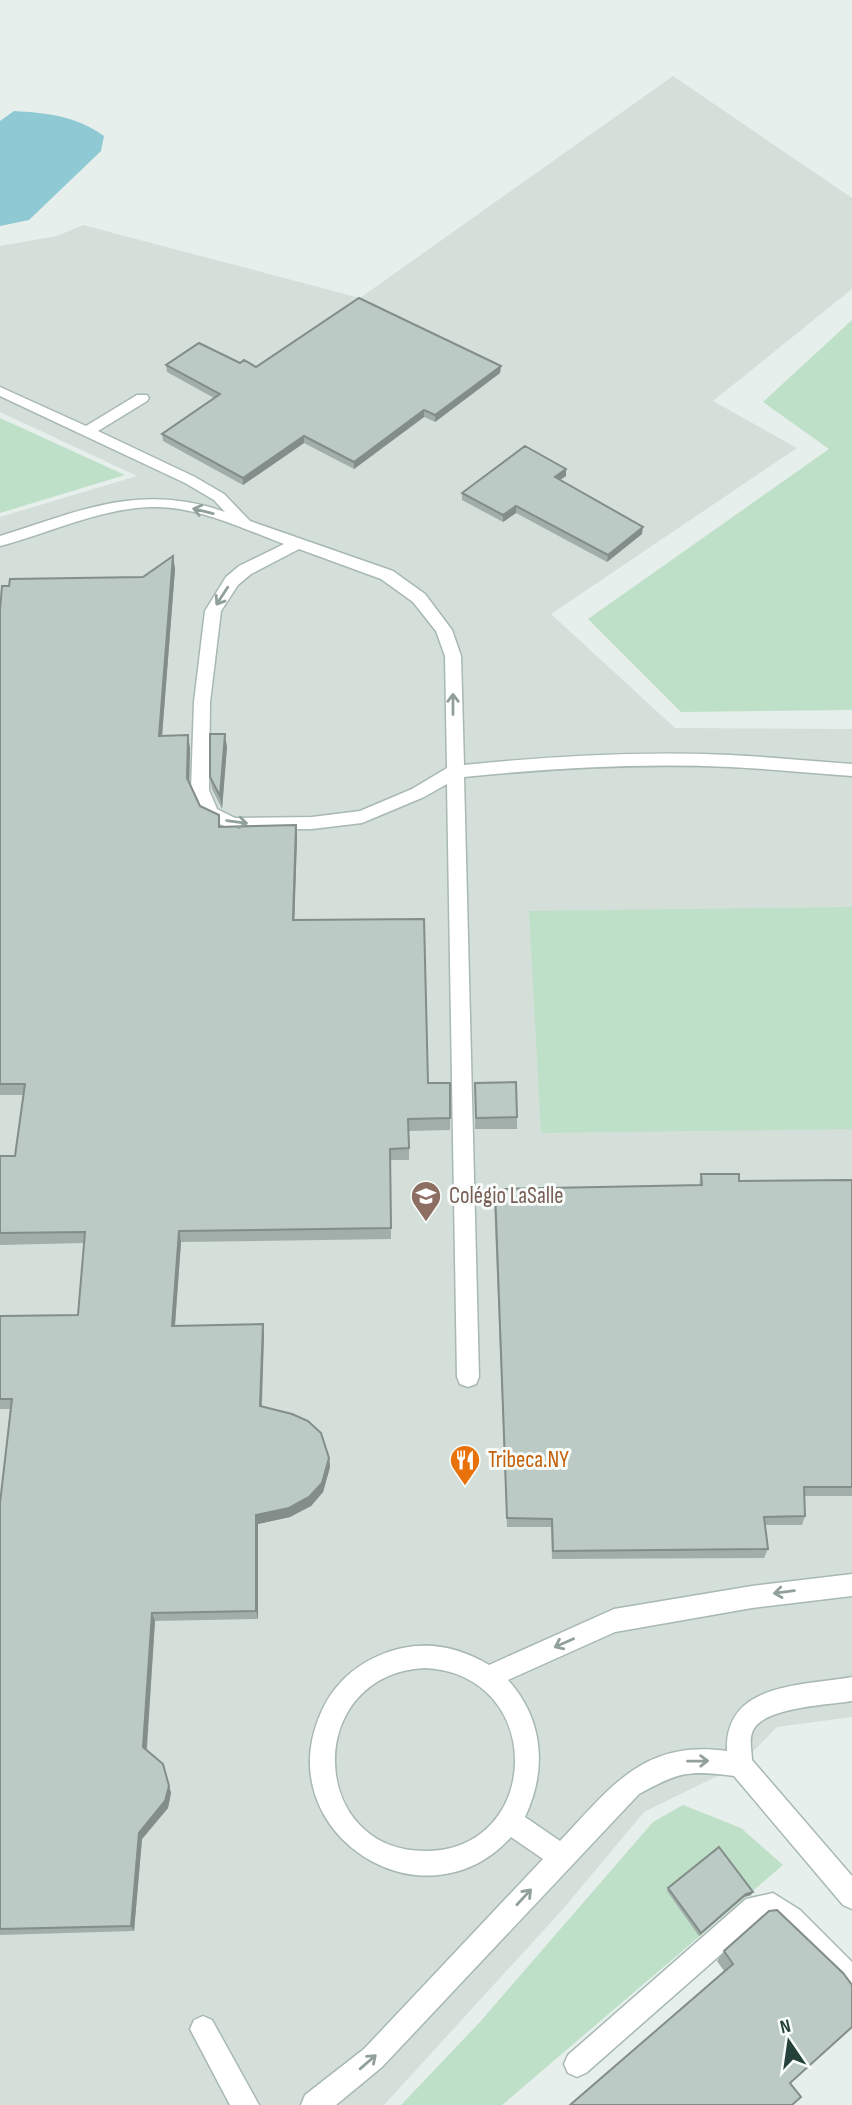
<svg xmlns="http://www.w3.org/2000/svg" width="852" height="2105" viewBox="0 0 852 2105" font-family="'Sofia Sans Condensed',sans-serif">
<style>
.built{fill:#d4dfda}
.green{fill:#bfe0c8}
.water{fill:#8ec9d4}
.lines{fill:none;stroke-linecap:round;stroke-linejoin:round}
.lane-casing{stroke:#a8b8b2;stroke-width:3}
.lane{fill:#fff;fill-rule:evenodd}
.wall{fill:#a1aea9}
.shaded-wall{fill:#838d89}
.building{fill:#bbcac4;stroke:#838d89;stroke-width:2}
.oneway{stroke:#92a09c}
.labels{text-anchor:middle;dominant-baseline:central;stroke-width:6;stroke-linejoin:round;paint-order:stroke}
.education-label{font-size:23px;fill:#785e54;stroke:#f7fbf9;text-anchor:start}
.food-label{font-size:23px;fill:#c56008;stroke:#f7fbf9;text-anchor:start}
</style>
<rect width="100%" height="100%" fill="#e6efeb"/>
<path class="built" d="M 673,76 L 852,198 L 852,289 L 713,401 L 797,448 L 551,614 L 675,728 L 852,729 L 852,1717 L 777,1727 L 740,1765 L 644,1812 L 563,1909 L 384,2105 L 0,2105 L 0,517 L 137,476 L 0,412 L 0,246 L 57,236 L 83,225 L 360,298 Z"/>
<path class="green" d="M 852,320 L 852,710 L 681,712 L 588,619 L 829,449 L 763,402 Z
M 0,418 L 125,475 L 0,513 Z
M 852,907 L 852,1129 L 541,1133 L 529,911 Z
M 683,1805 L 741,1828 L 783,1865 L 502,2105 L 401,2105 L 479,2023 L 653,1822 Z"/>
<path class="water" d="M 14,111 C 48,113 76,116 104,136 L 101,151 L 29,220 L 0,226 L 0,121 Z"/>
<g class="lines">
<g class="lane-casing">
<path id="lane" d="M 0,387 L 86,426 L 137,395 L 147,395 L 149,398 L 147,401 L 98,431 L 195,477 L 224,494 L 250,521 L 393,571 L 425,594 L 452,630 L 461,656 L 464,765 C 552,756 641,751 730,755 C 771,757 811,761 852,764 L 852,776 C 811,773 771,769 730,767 C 641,763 552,768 464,777 L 479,1377 L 476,1384 L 468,1387 L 460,1384 L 457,1377 L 447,784 L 424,797 L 362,823 L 312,829 L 235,830 L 204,818 L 191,790 L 194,702 L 205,611 L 226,577 L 239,566 L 284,544 C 243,529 196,505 150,507 C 98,509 50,533 0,546 L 0,536 C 80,511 140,482 225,512 L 214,500 L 185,483 L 0,396 ZM 299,549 L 381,579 L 413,602 L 436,631 L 445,656 L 447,768 L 412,789 L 360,811 L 312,817 L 235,818 L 217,809 L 209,790 L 210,702 L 221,611 L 238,585 L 251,574 Z
M 852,1574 L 852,1596 L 752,1608 L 615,1632 L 508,1680 C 544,1720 547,1770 525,1817 L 560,1841 C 611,1787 644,1739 727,1751 C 724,1682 803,1686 852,1677 L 852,1701 C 829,1705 759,1707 752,1733 C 749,1741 752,1752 752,1760 L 852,1876 L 852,1909 L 843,1905 L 734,1776 C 688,1770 679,1772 639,1794 L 382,2067 L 336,2105 L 301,2105 L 305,2095 L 364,2049 L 543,1859 L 511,1837 C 425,1933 269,1834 320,1715 C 331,1688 351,1668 378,1656 C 416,1639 454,1644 489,1665 L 614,1609 L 752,1586 ZM 425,1668 C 547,1674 543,1851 425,1851 C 307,1851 303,1674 425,1668 Z
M 773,1893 L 800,1910 L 852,1962 L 852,1993 L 843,1989 L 770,1919 L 760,1920 L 586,2073 L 577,2077 L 568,2073 L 564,2064 L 568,2055 L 746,1899 Z
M 203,2016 L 212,2020 L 259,2105 L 230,2105 L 190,2029 L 194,2020 Z"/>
</g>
<use href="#lane" class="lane"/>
</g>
<path class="wall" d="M 240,363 L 256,367 L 501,366 L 500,373 L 435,422 L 424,417 L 354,469 L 304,443 L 243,485 L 163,441 L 162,434 L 214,398 L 167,372 L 166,365 Z
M 566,476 L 560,480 L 642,534 L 607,562 L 516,513 L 503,522 L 462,500 L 462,493 Z
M 173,556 L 175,569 L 162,736 L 190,748 L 189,783 L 200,806 L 221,826 L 296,825 L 297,838 L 294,920 L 428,1083 L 450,1083 L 450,1130 L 409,1131 L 409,1160 L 390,1160 L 391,1239 L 181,1242 L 175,1326 L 264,1335 L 262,1407 L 329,1458 L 330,1467 L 323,1492 L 311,1506 L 290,1517 L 258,1524 L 258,1619 L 155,1621 L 147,1750 L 165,1771 L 171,1793 L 168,1808 L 142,1839 L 134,1931 L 0,1935 L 0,1503 L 10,1409 L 0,1409 L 0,1316 L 78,1315 L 84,1243 L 0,1245 L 0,1156 L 15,1156 L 24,1095 L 0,1095 L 0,610 L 143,577 Z
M 227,747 L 222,809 L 212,789 L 210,777 Z
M 475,1083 L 517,1117 L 517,1129 L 475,1129 Z
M 701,1174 L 739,1181 L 852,1180 L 852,1496 L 804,1496 L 805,1516 L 802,1525 L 765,1525 L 768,1549 L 764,1558 L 552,1559 L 551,1527 L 507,1527 L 494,1200 L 495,1189 L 699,1186 Z
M 668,1888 L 751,1895 L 744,1897 L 699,1936 L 667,1891 Z
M 769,1911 L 790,2083 L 724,1971 L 717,1961 L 724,1951 Z"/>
<path class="shaded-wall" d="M 501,366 L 500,373 L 435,422 L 435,415 Z
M 424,410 L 424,417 L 354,469 L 354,462 Z
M 304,436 L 304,443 L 243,485 L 243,478 Z
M 566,469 L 566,476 L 554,484 L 555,477 Z
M 516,506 L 516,513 L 503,522 L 503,515 Z
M 643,527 L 642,534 L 607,562 L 608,555 Z
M 173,556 L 175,569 L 161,749 L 159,736 Z
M 225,734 L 227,747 L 222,809 L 220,796 Z
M 188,735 L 190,748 L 189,791 L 187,778 Z
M 296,825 L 297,838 L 294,932 L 293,920 Z
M 179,1231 L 181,1242 L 174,1337 L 172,1326 Z
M 263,1324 L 264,1335 L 261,1416 L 260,1406 Z
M 329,1458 L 330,1467 L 323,1492 L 311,1506 L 290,1517 L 258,1524 L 258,1619 L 256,1611 L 256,1515 Z
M 152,1613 L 155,1621 L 146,1755 L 143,1747 Z
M 163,1764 L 171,1793 L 168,1808 L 142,1839 L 134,1931 L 131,1926 L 139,1833 Z
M 753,1892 L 751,1895 L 744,1897 L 699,1936 L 701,1933 L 746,1894 Z"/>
<path class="building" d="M 359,298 L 501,366 L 435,415 L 424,410 L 354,462 L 304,436 L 243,478 L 162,434 L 220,394 L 166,365 L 199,343 L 240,363 L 244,360 L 256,367 Z
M 525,446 L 566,469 L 555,477 L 643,527 L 608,555 L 516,506 L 503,515 L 462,493 Z
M 173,556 L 159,736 L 188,735 L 187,778 L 200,806 L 219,815 L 219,827 L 296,825 L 293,920 L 424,919 L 428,1083 L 450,1083 L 450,1118 L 408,1119 L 409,1148 L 390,1149 L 391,1228 L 179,1231 L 172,1326 L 263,1324 L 260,1406 L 292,1414 L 308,1421 L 321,1433 L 329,1458 L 322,1483 L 309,1497 L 289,1508 L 256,1515 L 256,1611 L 152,1613 L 143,1747 L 163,1764 L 169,1786 L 165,1801 L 139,1833 L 131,1926 L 0,1929 L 0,1503 L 12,1399 L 0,1399 L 0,1316 L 78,1315 L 85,1232 L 0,1233 L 0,1156 L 15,1156 L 25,1084 L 0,1084 L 0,610 L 2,586 L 9,586 L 10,579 L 143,577 Z
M 210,734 L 225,734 L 220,796 L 210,777 Z
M 516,1082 L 517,1117 L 476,1118 L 475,1083 Z
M 701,1174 L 739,1174 L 739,1181 L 852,1180 L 852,1487 L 804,1487 L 805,1516 L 764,1517 L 768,1549 L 553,1551 L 552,1519 L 507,1518 L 495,1189 L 702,1185 Z
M 719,1847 L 753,1892 L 746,1894 L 701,1933 L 668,1888 Z
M 777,1910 L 843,1973 L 852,1985 L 852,2027 L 790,2083 L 801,2097 L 792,2105 L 570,2105 L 733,1964 L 724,1951 L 769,1911 Z"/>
<defs><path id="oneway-shaft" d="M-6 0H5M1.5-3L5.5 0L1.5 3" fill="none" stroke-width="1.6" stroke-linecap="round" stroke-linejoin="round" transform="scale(1.75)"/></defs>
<g class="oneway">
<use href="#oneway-shaft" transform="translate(203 511) rotate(-166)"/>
<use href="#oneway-shaft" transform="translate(222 596) rotate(123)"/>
<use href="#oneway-shaft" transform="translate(453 704) rotate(-90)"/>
<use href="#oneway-shaft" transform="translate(237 822) rotate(8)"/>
<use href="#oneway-shaft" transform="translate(784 1592) rotate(173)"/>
<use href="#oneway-shaft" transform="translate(564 1643) rotate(156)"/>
<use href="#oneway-shaft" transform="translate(698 1761) rotate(-1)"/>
<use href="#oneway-shaft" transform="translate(524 1897) rotate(-47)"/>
<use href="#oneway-shaft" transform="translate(368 2062) rotate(-41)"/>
</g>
<defs>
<g id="school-pin" transform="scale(1.575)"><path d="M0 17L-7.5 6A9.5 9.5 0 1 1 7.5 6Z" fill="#8d6e63" stroke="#f7fbf9"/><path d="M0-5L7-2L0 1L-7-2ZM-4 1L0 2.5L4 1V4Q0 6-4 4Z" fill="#fff"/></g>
<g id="restaurant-pin" transform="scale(1.575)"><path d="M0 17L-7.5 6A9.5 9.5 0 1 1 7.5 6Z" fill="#e8710a" stroke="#f7fbf9"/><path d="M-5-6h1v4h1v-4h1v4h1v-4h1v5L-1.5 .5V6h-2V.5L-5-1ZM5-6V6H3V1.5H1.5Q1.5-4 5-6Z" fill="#fff"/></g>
</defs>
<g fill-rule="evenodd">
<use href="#school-pin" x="426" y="1196"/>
<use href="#restaurant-pin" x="465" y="1460"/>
</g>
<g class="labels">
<g class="education-label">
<text x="449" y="1196">Colégio LaSalle</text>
</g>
<g class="food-label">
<text x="488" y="1460">Tribeca.NY</text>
</g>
</g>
<g transform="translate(789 2042) rotate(347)" stroke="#f7fbf9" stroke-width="5" paint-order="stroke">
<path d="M0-5L12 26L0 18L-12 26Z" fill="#24423a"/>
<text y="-10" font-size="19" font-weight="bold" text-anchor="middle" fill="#24423a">N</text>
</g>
</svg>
